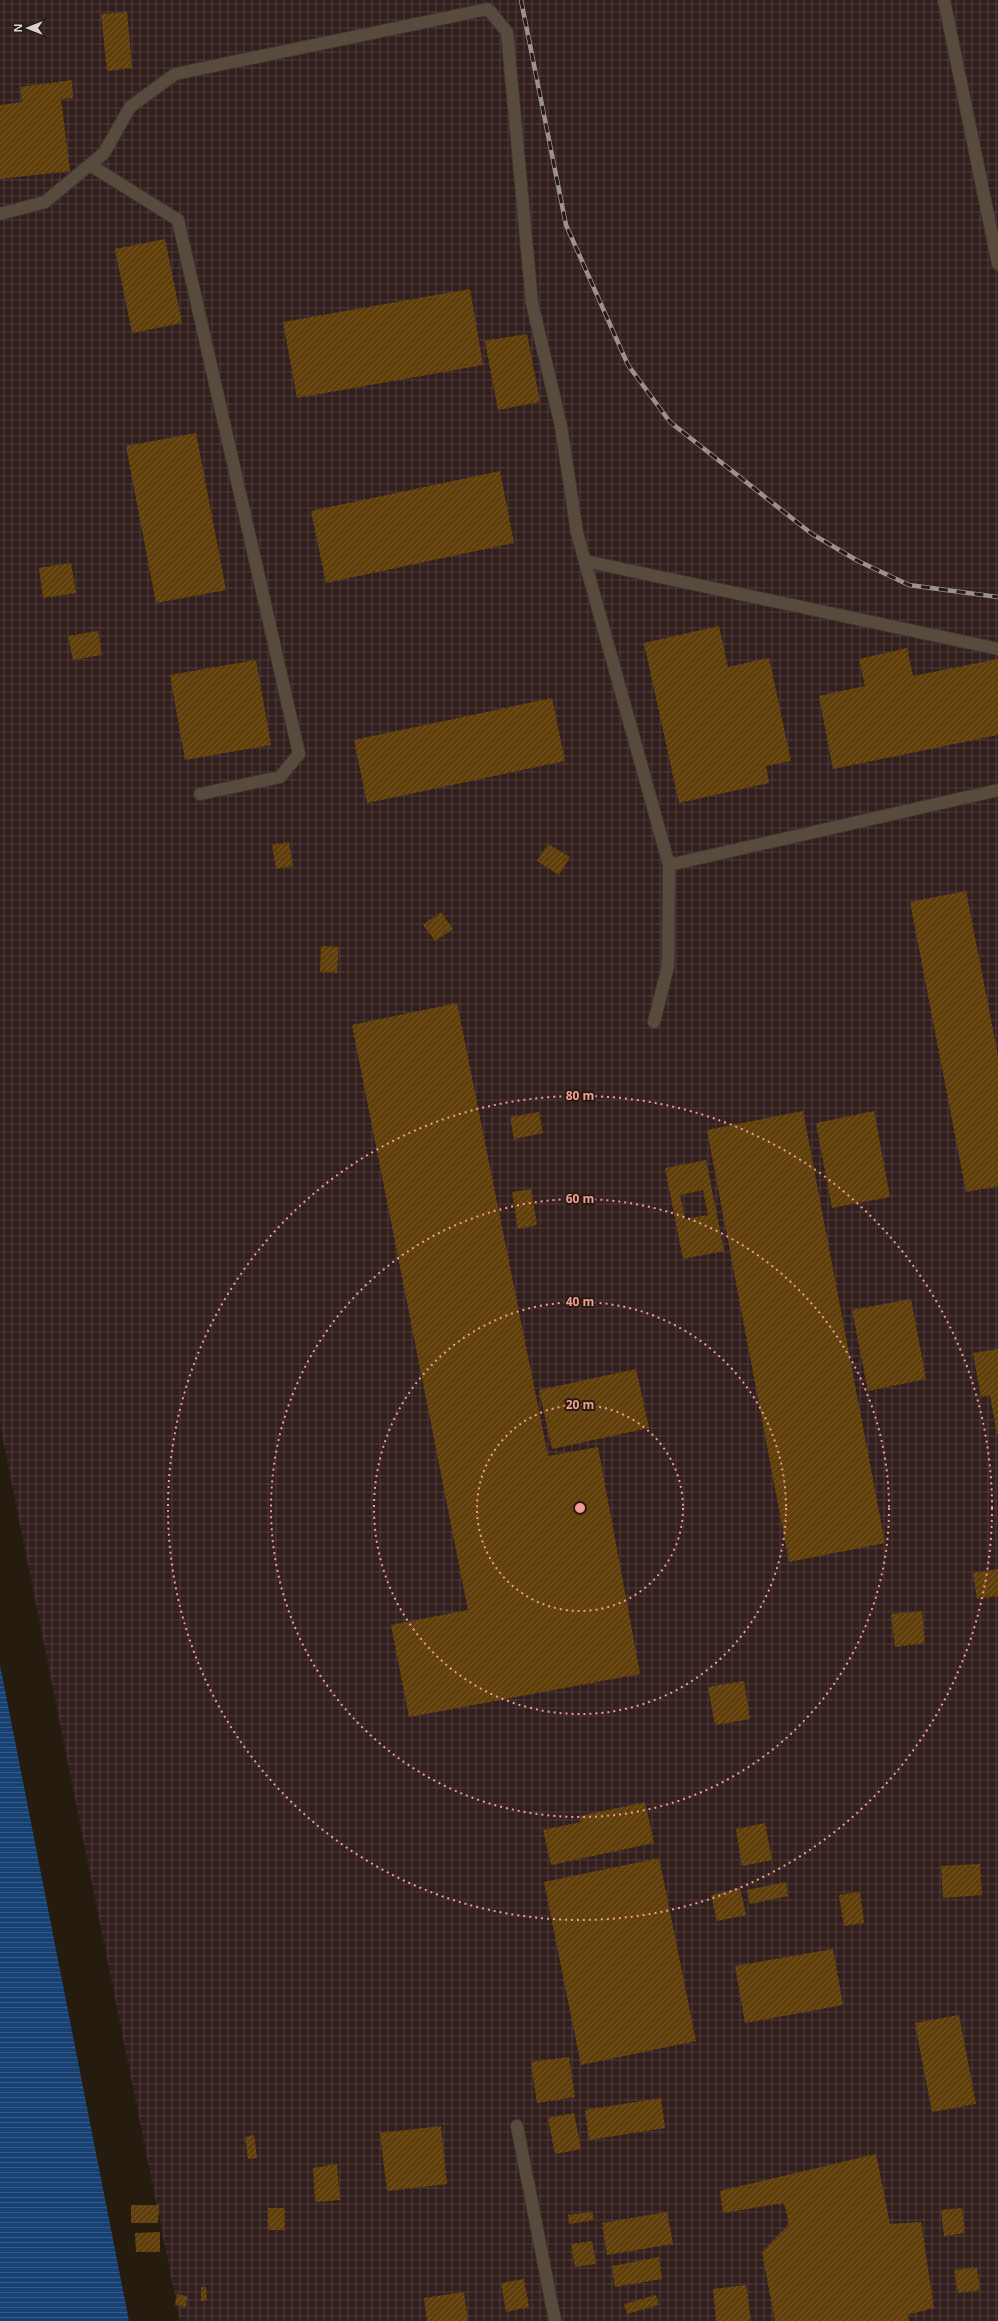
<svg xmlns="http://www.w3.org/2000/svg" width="998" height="2321" viewBox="0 0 998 2321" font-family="'Open Sans',sans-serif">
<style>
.industrial{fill:url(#industrial-grid)}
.water{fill:url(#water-rules)}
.building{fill:url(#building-hatch);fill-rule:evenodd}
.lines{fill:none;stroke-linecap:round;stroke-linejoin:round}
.lane-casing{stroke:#3f3730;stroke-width:14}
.lane{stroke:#564b3d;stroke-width:12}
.rail-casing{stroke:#9b9389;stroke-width:4.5}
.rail{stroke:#251c0f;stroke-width:3;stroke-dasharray:9;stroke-linecap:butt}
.ring{fill:none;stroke:#f59b96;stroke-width:2;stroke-dasharray:2 4}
.centre{fill:#f59b96;stroke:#251c0f;stroke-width:2}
.ring-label{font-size:12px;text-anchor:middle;font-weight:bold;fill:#f59b96;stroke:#251c0f;stroke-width:4;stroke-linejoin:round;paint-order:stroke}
</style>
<defs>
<pattern id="industrial-grid" width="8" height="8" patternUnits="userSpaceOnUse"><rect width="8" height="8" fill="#321f1d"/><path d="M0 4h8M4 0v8" fill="none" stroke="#4f3f3c"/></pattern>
<pattern id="water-rules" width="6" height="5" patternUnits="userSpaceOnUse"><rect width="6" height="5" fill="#174172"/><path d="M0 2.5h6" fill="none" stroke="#385c85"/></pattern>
<pattern id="building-hatch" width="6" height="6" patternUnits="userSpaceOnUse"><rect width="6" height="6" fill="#603f0b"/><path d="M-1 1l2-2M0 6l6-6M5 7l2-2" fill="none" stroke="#765a2d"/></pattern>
</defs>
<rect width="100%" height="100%" fill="#251c0f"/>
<path class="industrial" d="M 0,0 L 998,0 L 998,2321 L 180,2321 L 0,1424 Z"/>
<path class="water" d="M 0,1665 L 129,2321 L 0,2321 Z"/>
<path class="building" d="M 127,12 L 132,68 L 107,71 L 101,14 Z
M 72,80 L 73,98 L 61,99 L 70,171 L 0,179 L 0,105 L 22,102 L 20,87 Z
M 165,239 L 182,323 L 132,333 L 115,249 Z
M 470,289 L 483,365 L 297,398 L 283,322 Z
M 527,334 L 540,402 L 498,410 L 485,341 Z
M 196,433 L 226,590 L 156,603 L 126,446 Z
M 500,471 L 514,543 L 326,583 L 311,511 Z
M 71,563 L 76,593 L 43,598 L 39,568 Z
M 719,626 L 728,667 L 769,658 L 791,761 L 766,766 L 769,783 L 679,803 L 644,643 Z
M 98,631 L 102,655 L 73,660 L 68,636 Z
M 907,648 L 913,676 L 998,659 L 998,735 L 833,769 L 819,696 L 865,686 L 859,659 Z
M 256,660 L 271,745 L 185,760 L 170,675 Z
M 552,698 L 565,761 L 367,803 L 354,740 Z
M 289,842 L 293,866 L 276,869 L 272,845 Z
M 548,844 L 570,857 L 559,875 L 537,861 Z
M 966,891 L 998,1056 L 998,1186 L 966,1192 L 910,902 Z
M 441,912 L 453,929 L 435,941 L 423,925 Z
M 321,946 L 339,947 L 337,973 L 320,972 Z
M 457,1003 L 548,1456 L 598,1447 L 640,1674 L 409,1717 L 391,1625 L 468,1610 L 352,1025 Z
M 803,1111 L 885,1543 L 789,1562 L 707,1130 Z
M 874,1111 L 890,1197 L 832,1208 L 816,1123 Z
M 539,1112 L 543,1133 L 514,1139 L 510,1117 Z
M 706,1160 L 724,1251 L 683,1259 L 665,1168 ZM 703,1190 L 708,1215 L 685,1219 L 680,1195 Z
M 531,1189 L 537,1225 L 518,1229 L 512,1192 Z
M 911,1299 L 926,1379 L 868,1391 L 852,1310 Z
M 998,1349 L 998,1434 L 997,1434 L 990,1395 L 981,1397 L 973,1353 Z
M 636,1369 L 649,1428 L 552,1449 L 539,1390 Z
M 998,1569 L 998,1596 L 977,1599 L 973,1573 Z
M 922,1611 L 925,1643 L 895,1647 L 891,1614 Z
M 744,1681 L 750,1719 L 715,1725 L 708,1687 Z
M 645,1802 L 654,1843 L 551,1865 L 543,1830 L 581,1822 L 580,1816 Z
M 765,1823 L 772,1860 L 742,1866 L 736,1829 Z
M 659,1858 L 696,2041 L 581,2065 L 544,1882 Z
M 980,1864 L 982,1895 L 943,1898 L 941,1866 Z
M 786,1882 L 788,1896 L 750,1904 L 747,1890 Z
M 740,1888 L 746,1915 L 717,1921 L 711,1895 Z
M 860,1892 L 864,1923 L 844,1926 L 839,1895 Z
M 833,1949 L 843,2005 L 745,2023 L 735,1966 Z
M 959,2015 L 976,2104 L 932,2112 L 915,2023 Z
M 569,2057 L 575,2097 L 537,2103 L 531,2062 Z
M 661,2098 L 665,2128 L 589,2140 L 585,2110 Z
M 574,2113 L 581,2149 L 555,2154 L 548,2118 Z
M 441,2126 L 447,2184 L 387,2191 L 380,2133 Z
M 254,2135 L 257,2158 L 248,2159 L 245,2137 Z
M 876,2154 L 890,2224 L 921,2222 L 934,2308 L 907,2315 L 909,2321 L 775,2321 L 762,2252 L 789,2224 L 784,2203 L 723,2213 L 720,2191 Z
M 337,2164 L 340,2200 L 315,2202 L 313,2168 Z
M 131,2205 L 159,2205 L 158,2223 L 131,2223 Z
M 268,2208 L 285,2208 L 285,2230 L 268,2230 Z
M 962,2208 L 965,2233 L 944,2236 L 941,2210 Z
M 592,2212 L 594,2220 L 569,2224 L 568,2215 Z
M 667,2212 L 673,2244 L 607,2255 L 602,2223 Z
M 160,2232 L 160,2252 L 136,2252 L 135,2233 Z
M 592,2241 L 596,2264 L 575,2267 L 571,2244 Z
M 659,2257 L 662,2279 L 615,2287 L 612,2266 Z
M 977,2267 L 980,2290 L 958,2293 L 954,2270 Z
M 524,2279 L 529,2307 L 506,2312 L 501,2283 Z
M 746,2285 L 751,2321 L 716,2321 L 713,2289 Z
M 201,2287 L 206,2287 L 207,2301 L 201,2301 Z
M 464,2292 L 468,2321 L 427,2321 L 424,2298 Z
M 177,2294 L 187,2296 L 186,2307 L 175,2305 Z
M 656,2295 L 659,2305 L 627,2314 L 624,2304 Z"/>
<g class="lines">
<g class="lane-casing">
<path id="lane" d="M 944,0 L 998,264
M 90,165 L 178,220 L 299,754 L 280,777 L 200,794
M 0,214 L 45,202 L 104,153 L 130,107 L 175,74 L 488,9 L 507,32 L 532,303 L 561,426 L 577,533 L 669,865 L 668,966 L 654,1022
M 585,561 L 998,649
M 669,865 L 998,790
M 517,2126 L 555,2321"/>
</g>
<use href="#lane" class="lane"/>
<g class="rail-casing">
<path id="rail" d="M 521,0 L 566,225 L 628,365 L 670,422 L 812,534 L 858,561 L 909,585 L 998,597"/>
</g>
<use href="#rail" class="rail"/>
</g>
<g class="ring">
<circle cx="580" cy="1508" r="103"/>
<circle cx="580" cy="1508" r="206"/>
<circle cx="580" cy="1508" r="309"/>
<circle cx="580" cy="1508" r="412"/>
</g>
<circle cx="580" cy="1508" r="6" class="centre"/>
<g class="ring-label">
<text x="580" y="1100">80 m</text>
<text x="580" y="1203">60 m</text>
<text x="580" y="1306">40 m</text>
<text x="580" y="1409">20 m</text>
</g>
<g transform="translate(28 28) rotate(270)" stroke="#251c0f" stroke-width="3" paint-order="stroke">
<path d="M0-3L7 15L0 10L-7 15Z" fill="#d9d2ca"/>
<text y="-6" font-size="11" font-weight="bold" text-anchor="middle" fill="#d9d2ca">N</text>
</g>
</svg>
